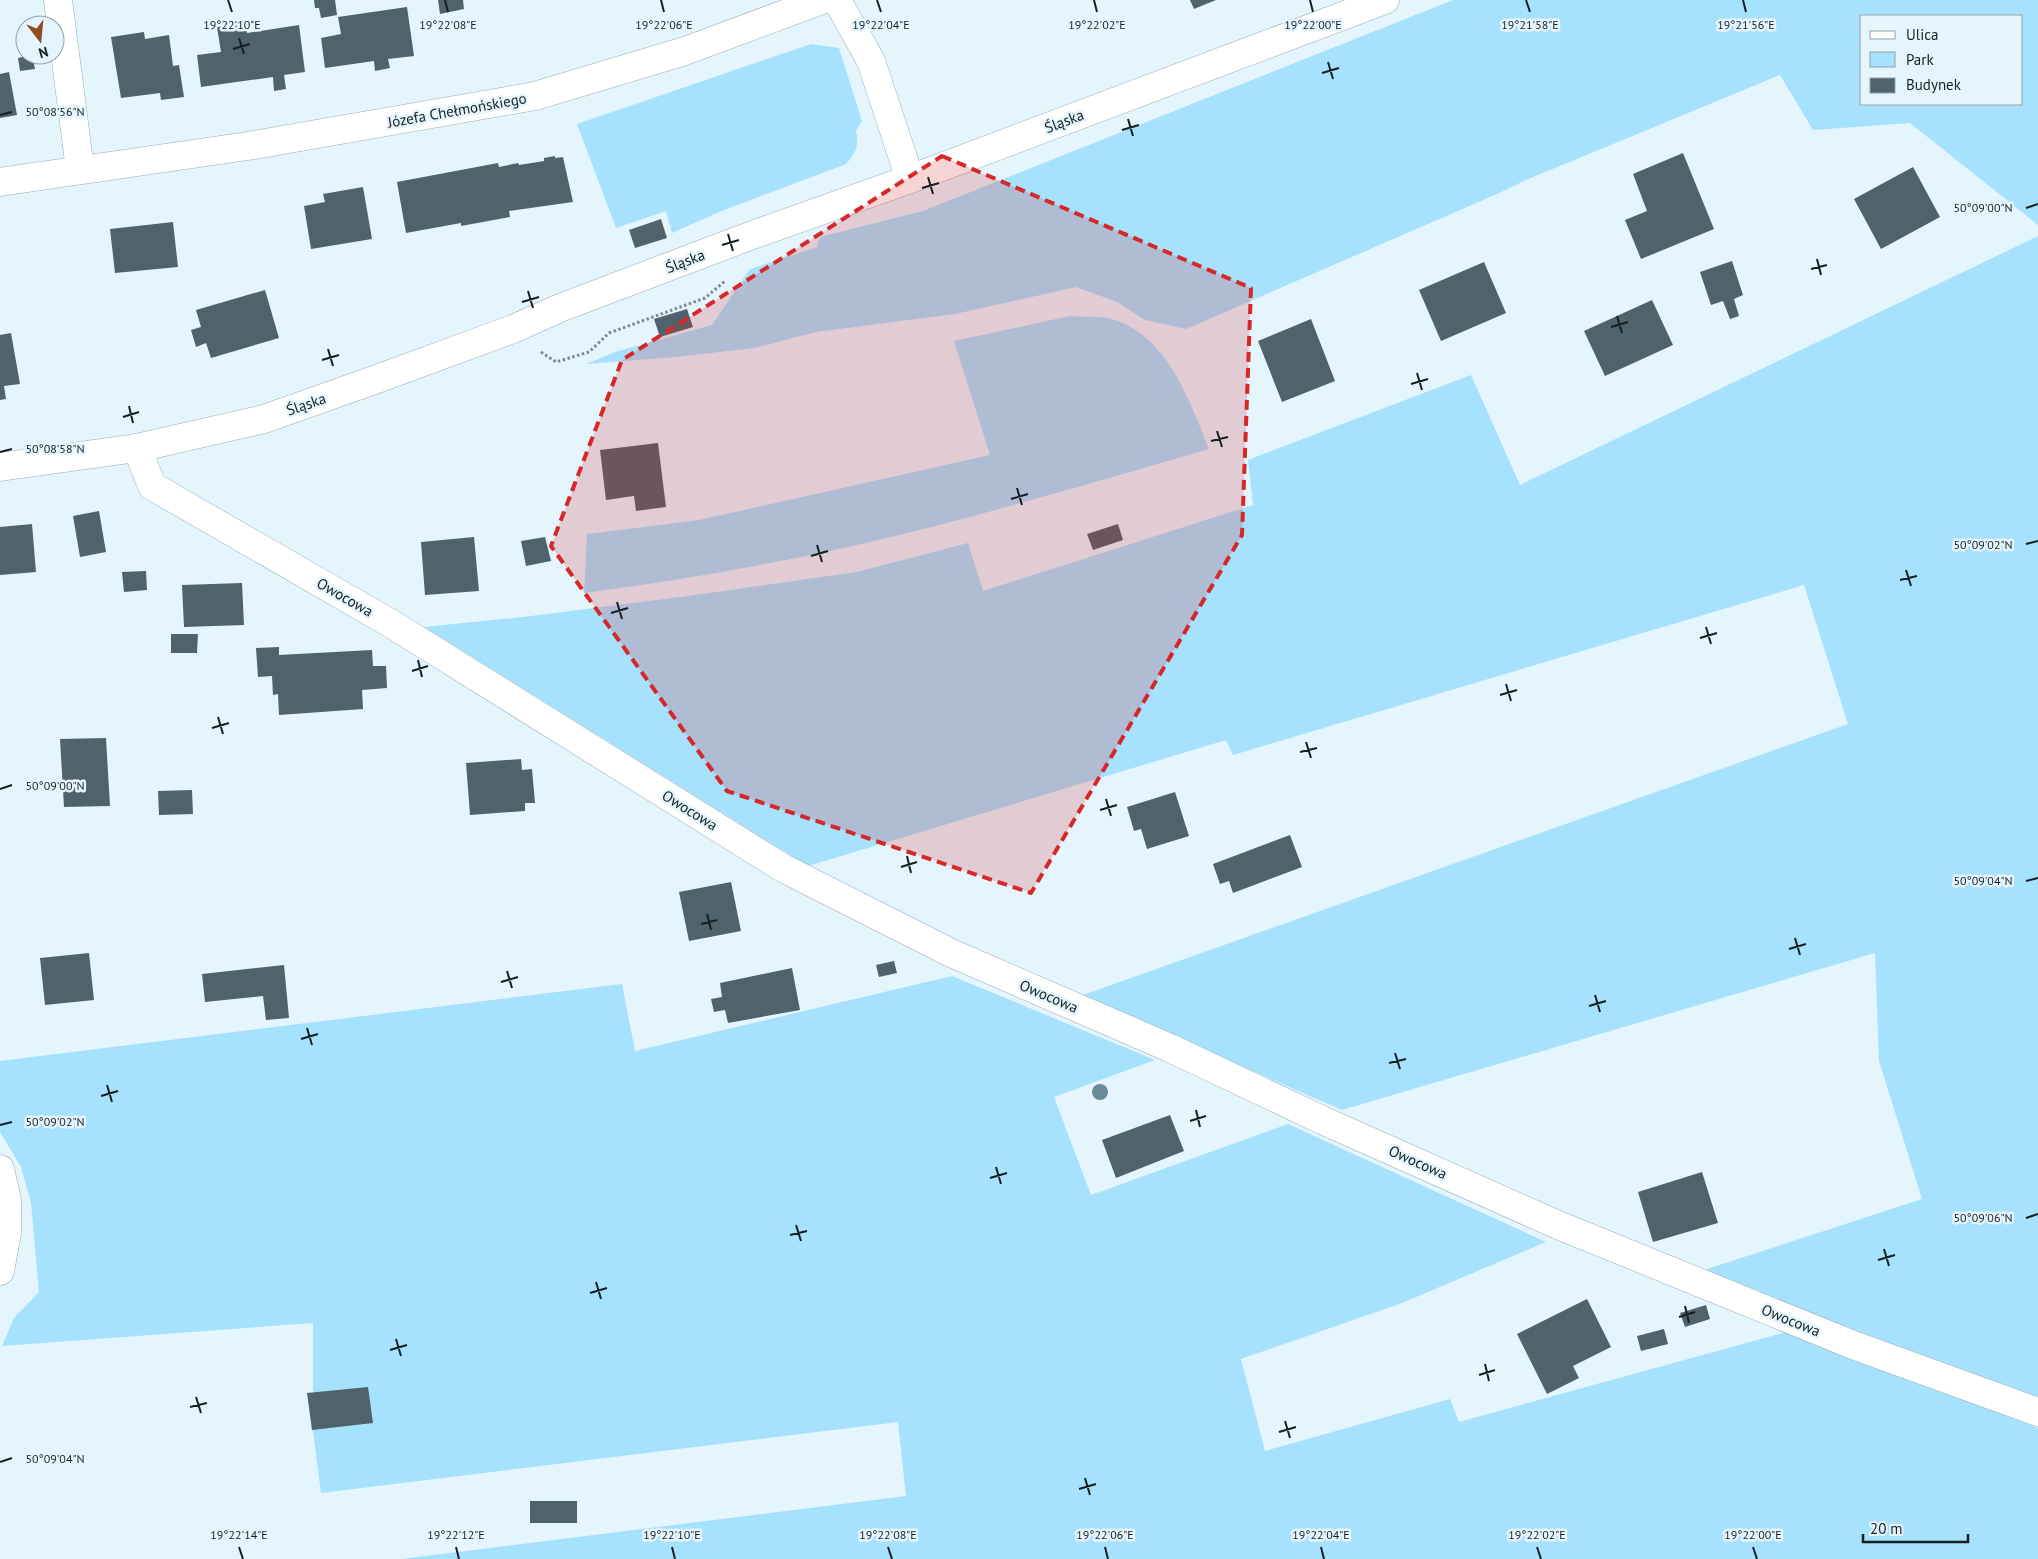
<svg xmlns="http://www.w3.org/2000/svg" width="2038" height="1559" viewBox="0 0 2038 1559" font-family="'PT Sans',sans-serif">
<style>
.green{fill:#a6e1fe;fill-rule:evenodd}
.building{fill:#50626b}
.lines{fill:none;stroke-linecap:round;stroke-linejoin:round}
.minor-casing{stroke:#97abb5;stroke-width:29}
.major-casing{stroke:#97abb5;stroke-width:29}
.path{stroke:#7d898f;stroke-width:3;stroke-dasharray:2.5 2.5;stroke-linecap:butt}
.minor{stroke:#fff;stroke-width:28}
.major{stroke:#fff;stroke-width:28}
.tree{fill:#698b99}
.marked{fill:#d62828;fill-opacity:0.2;stroke:#d62828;stroke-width:4;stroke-dasharray:10 6;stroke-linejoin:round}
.ticks{fill:none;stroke:#171f22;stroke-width:2}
.labels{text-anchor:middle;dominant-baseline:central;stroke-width:5;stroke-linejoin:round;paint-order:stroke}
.street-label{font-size:15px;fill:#171f22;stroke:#e5f5fe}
.ticks-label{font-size:12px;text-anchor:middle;fill:#171f22;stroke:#e5f5fe;stroke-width:5;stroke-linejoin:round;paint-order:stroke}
</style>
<rect width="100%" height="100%" fill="#e5f5fe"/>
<path class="green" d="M 1453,0 L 2038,0 L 2038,225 L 1910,123 L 1813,130 L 1780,75 L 1526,180 L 1497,194 L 1186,329 L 1145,320 L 1117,302 L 1076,287 L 955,314 L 816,332 L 754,348 L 676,357 L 586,364 L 615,352 L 712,325 L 750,269 L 817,247 L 820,237 L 923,211 ZM 1862,16 L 2022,16 L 2022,104 L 1862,104 Z
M 811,44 L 839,48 L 862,121 L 856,131 C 859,146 856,153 846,164 L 719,212 L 672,233 L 666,211 L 616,228 L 577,124 Z
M 2038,236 L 2038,1398 L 1698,1272 L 1922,1199 L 1879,1061 L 1875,953 L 1342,1110 L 1080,996 L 1848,724 L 1804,585 L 1233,755 L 1226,740 L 808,866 L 424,627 L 523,617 L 688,596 L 857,572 L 968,543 L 983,591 L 1253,505 L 1248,460 L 1471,375 L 1520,485 Z
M 1070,316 C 1082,317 1096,316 1108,318 C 1166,332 1189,399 1209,449 C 1091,483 972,519 852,546 C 763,566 674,581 584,593 L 587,534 L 699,520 L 990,455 L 954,341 Z
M 952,976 L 1155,1060 L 1054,1097 L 1091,1195 L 1288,1124 L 1546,1242 L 1402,1303 L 1241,1359 L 1265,1451 L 1450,1399 L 1459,1422 L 1786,1332 L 2038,1428 L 2038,1559 L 401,1559 L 906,1496 L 898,1422 L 321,1493 L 313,1431 L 313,1323 L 2,1346 L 14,1318 L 39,1292 L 31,1203 L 21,1167 L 0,1132 L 0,1061 L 622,984 L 635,1051 Z"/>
<path class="building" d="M 314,0 L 335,0 L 337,15 L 321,18 L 319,8 L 315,8 Z
M 438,0 L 463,0 L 464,9 L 440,14 Z
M 1190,0 L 1216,0 L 1194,9 Z
M 407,7 L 414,56 L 388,59 L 390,68 L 375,71 L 374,61 L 325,68 L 321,38 L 341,34 L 338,17 Z
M 246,23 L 247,33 L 299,25 L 305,72 L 284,75 L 286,89 L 274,91 L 273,77 L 201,87 L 197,55 L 221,52 L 217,27 Z
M 144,32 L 145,39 L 169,35 L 173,66 L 179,65 L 184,97 L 161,100 L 160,93 L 121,98 L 111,37 Z
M 32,55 L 35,69 L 20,71 L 18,58 Z
M 9,72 L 17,115 L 0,118 L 0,74 Z
M 1683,153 L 1714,229 L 1641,259 L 1625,220 L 1647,211 L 1633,174 Z
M 555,156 L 555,158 L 563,157 L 573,202 L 509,211 L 510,217 L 461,226 L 461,223 L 406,233 L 397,182 L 498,163 L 499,167 L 518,163 L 519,165 L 544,161 L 544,158 Z
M 1913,167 L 1940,217 L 1881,249 L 1854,199 Z
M 363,187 L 372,239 L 311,249 L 304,206 L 325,202 L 323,194 Z
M 661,219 L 667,238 L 635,248 L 629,230 Z
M 173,222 L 178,267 L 115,273 L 110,229 Z
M 1732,261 L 1743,295 L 1734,299 L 1739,316 L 1730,319 L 1723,301 L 1711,305 L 1700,272 Z
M 1484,262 L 1506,313 L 1441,341 L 1419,290 Z
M 265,290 L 279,338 L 211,358 L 206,343 L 196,347 L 191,330 L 201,327 L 196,310 Z
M 1652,300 L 1673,345 L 1605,376 L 1584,331 Z
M 687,309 L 693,327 L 660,337 L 654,319 Z
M 1311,319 L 1335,381 L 1282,402 L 1258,341 Z
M 11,333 L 20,384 L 4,386 L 6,399 L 0,400 L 0,335 Z
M 658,443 L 666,507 L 636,511 L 634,496 L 606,500 L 600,450 Z
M 99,511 L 106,552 L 80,557 L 73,516 Z
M 32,524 L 36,572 L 0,575 L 0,527 Z
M 1118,524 L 1123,540 L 1093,550 L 1087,534 Z
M 474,537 L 479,591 L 425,595 L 421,542 Z
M 545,537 L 551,561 L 526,566 L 521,541 Z
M 146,571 L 147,590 L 124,592 L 122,572 Z
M 242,583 L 244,625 L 184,627 L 182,585 Z
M 171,634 L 198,634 L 197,653 L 171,653 Z
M 279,647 L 279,655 L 372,650 L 373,666 L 386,666 L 387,688 L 362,690 L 363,709 L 279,715 L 278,694 L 273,695 L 272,676 L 258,677 L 256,648 Z
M 106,738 L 110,806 L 64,807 L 60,739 Z
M 521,759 L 522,770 L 532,769 L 535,803 L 525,803 L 525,811 L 470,815 L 466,763 Z
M 192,790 L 193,814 L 159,815 L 158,791 Z
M 1175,792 L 1189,836 L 1147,849 L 1141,829 L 1134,831 L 1127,807 Z
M 1290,835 L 1302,867 L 1233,893 L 1229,881 L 1220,884 L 1213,864 Z
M 731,882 L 741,931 L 689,941 L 679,892 Z
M 89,953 L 94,1000 L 45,1005 L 40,958 Z
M 894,961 L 897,973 L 879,977 L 876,965 Z
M 284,965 L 289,1018 L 266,1020 L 263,996 L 205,1002 L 202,974 Z
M 792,968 L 800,1010 L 728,1023 L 725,1010 L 714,1012 L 711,999 L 722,997 L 720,983 Z
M 1170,1115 L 1184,1151 L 1116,1178 L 1102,1140 Z
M 1702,1172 L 1718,1223 L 1653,1242 L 1638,1192 Z
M 1587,1299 L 1611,1347 L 1573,1366 L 1579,1378 L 1547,1394 L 1517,1334 Z
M 1706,1305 L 1710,1319 L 1685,1327 L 1680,1313 Z
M 1664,1329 L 1668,1344 L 1641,1351 L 1637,1336 Z
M 368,1387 L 373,1423 L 312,1430 L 307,1393 Z
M 530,1501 L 577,1501 L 577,1523 L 530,1523 Z"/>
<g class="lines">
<g class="minor-casing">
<path id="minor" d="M 58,0 L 80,169
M 837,0 L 871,61 L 910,179
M 0,182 L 248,146 L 535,96 L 685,51 L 822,0
M 137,448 L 152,486 L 390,623 L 783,868 L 951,953 L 1170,1048 L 1322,1120 L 1558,1225 L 1853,1345 L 2038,1412
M 0,1169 L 7,1200 L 7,1233 L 0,1271"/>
</g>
<g class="major-casing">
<path id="major" d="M 0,467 L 137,448 L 264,419 L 377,379 L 513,329 L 560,308 L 747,237 L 910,179 L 1385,0"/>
</g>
<path class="path" d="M 541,352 L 556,362 L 589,352 L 609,333 L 705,298 L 725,281"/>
<use href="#minor" class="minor"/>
<use href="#major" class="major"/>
</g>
<circle class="tree" cx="1100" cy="1092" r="8"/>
<path class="marked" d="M 942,156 L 1251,288 L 1242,535 L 1031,893 L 727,791 L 551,546 L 622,360 Z"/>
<path class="ticks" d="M 228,0 L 232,12M 445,0 L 448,12M 661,0 L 664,12M 877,0 L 881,12M 1094,0 L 1097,12M 1310,0 L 1313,12M 1526,0 L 1530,12M 1743,0 L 1746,12M 239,38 L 244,54M 233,49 L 250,44M 1328,62 L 1333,79M 1322,73 L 1339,68M 0,115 L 12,112M 1128,119 L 1133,136M 1122,130 L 1139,125M 928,177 L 933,194M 922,188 L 939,183M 2026,208 L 2038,204M 728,234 L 733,251M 722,245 L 739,240M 1817,259 L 1821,275M 1811,269 L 1827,265M 528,291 L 533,308M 522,302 L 539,297M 1617,316 L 1622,333M 1611,327 L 1628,322M 328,349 L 333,366M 322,360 L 339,355M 1417,373 L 1422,390M 1411,384 L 1428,379M 129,406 L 133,423M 123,417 L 139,412M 1217,431 L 1222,447M 1211,441 L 1228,437M 0,452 L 12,449M 1017,488 L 1022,505M 1011,499 L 1028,494M 2026,544 L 2038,541M 817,545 L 822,562M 811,556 L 828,551M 1906,570 L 1911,586M 1900,580 L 1917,576M 617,602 L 622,619M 611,613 L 628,608M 1706,627 L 1711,644M 1700,638 L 1717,633M 418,660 L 422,677M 412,671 L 428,666M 1506,684 L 1511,701M 1500,695 L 1517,690M 218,717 L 223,734M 212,728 L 229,723M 1306,742 L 1311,758M 1300,752 L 1317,748M 0,789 L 12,785M 1106,799 L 1111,816M 1100,810 L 1117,805M 907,856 L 911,873M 901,867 L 917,862M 2026,881 L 2038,878M 707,914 L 711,930M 701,924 L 717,920M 1795,938 L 1800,955M 1789,949 L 1806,944M 507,971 L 512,988M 501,982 L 518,977M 1595,995 L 1600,1012M 1589,1006 L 1606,1001M 307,1028 L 312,1045M 301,1039 L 318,1034M 1395,1053 L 1400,1069M 1389,1063 L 1406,1059M 107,1085 L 112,1102M 101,1096 L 118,1091M 1196,1110 L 1200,1127M 1190,1121 L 1206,1116M 0,1125 L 12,1122M 996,1167 L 1001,1184M 990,1178 L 1007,1173M 2026,1218 L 2038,1214M 796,1225 L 801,1241M 790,1235 L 807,1231M 1884,1249 L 1889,1266M 1878,1260 L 1895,1255M 596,1282 L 601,1299M 590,1293 L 607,1288M 1685,1306 L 1689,1323M 1679,1317 L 1695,1312M 396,1339 L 401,1356M 390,1350 L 407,1345M 1485,1364 L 1489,1381M 1479,1375 L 1495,1370M 196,1397 L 201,1413M 190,1407 L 207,1403M 1285,1421 L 1290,1438M 1279,1432 L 1296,1427M 0,1462 L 12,1458M 1085,1478 L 1090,1495M 1079,1489 L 1096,1484M 239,1547 L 243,1559M 456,1547 L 459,1559M 672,1547 L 675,1559M 888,1547 L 892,1559M 1105,1547 L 1108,1559M 1321,1547 L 1324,1559M 1537,1547 L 1541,1559M 1753,1547 L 1757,1559"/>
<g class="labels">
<g class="street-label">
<text transform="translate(457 110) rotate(-10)">Józefa Chełmońskiego</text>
<text transform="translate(1064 121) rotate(-21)">Śląska</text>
<text transform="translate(685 261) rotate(-21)">Śląska</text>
<text transform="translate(306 404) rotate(-19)">Śląska</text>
<text transform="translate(345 597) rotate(30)">Owocowa</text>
<text transform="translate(690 810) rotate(32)">Owocowa</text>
<text transform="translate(1049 996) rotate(23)">Owocowa</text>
<text transform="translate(1418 1162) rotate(24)">Owocowa</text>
<text transform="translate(1791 1320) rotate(22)">Owocowa</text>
</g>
</g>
<g class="ticks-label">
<text x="232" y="29">19°22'10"E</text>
<text x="448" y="29">19°22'08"E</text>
<text x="664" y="29">19°22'06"E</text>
<text x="881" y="29">19°22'04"E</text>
<text x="1097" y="29">19°22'02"E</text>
<text x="1313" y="29">19°22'00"E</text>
<text x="1530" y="29">19°21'58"E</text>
<text x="1746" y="29">19°21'56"E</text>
<text x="55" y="116">50°08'56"N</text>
<text x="1983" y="212">50°09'00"N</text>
<text x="55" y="453">50°08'58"N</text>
<text x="1983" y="549">50°09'02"N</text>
<text x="55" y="790">50°09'00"N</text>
<text x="1983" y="885">50°09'04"N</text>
<text x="55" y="1126">50°09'02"N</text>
<text x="1983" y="1222">50°09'06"N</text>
<text x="55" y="1463">50°09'04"N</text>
<text x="239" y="1539">19°22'14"E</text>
<text x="456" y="1539">19°22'12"E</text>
<text x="672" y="1539">19°22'10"E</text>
<text x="888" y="1539">19°22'08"E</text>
<text x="1105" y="1539">19°22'06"E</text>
<text x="1321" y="1539">19°22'04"E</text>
<text x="1537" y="1539">19°22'02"E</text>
<text x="1753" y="1539">19°22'00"E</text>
</g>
<rect x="1860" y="15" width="162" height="90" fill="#e5f5fe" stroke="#939fa6"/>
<rect x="1870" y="31" width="25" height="8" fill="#ffffff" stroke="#939fa6"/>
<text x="1906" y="40" font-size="15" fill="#171f22">Ulica</text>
<rect x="1870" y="52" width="25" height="15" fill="#a6e1fe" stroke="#939fa6"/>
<text x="1906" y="65" font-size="15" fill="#171f22">Park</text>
<rect x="1870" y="78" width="25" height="15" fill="#50626b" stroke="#939fa6"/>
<text x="1906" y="90" font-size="15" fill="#171f22">Budynek</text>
<g transform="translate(40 40) rotate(164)"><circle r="24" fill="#e5f5fe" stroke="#939fa6"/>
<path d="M0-4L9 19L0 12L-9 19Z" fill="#914c21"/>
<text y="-8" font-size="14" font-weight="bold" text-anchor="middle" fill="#171f22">N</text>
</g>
<path d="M1863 1534v8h105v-8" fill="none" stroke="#171f22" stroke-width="2.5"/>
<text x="1870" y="1534" font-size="15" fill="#171f22" stroke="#e5f5fe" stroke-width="4" paint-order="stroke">20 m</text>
</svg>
